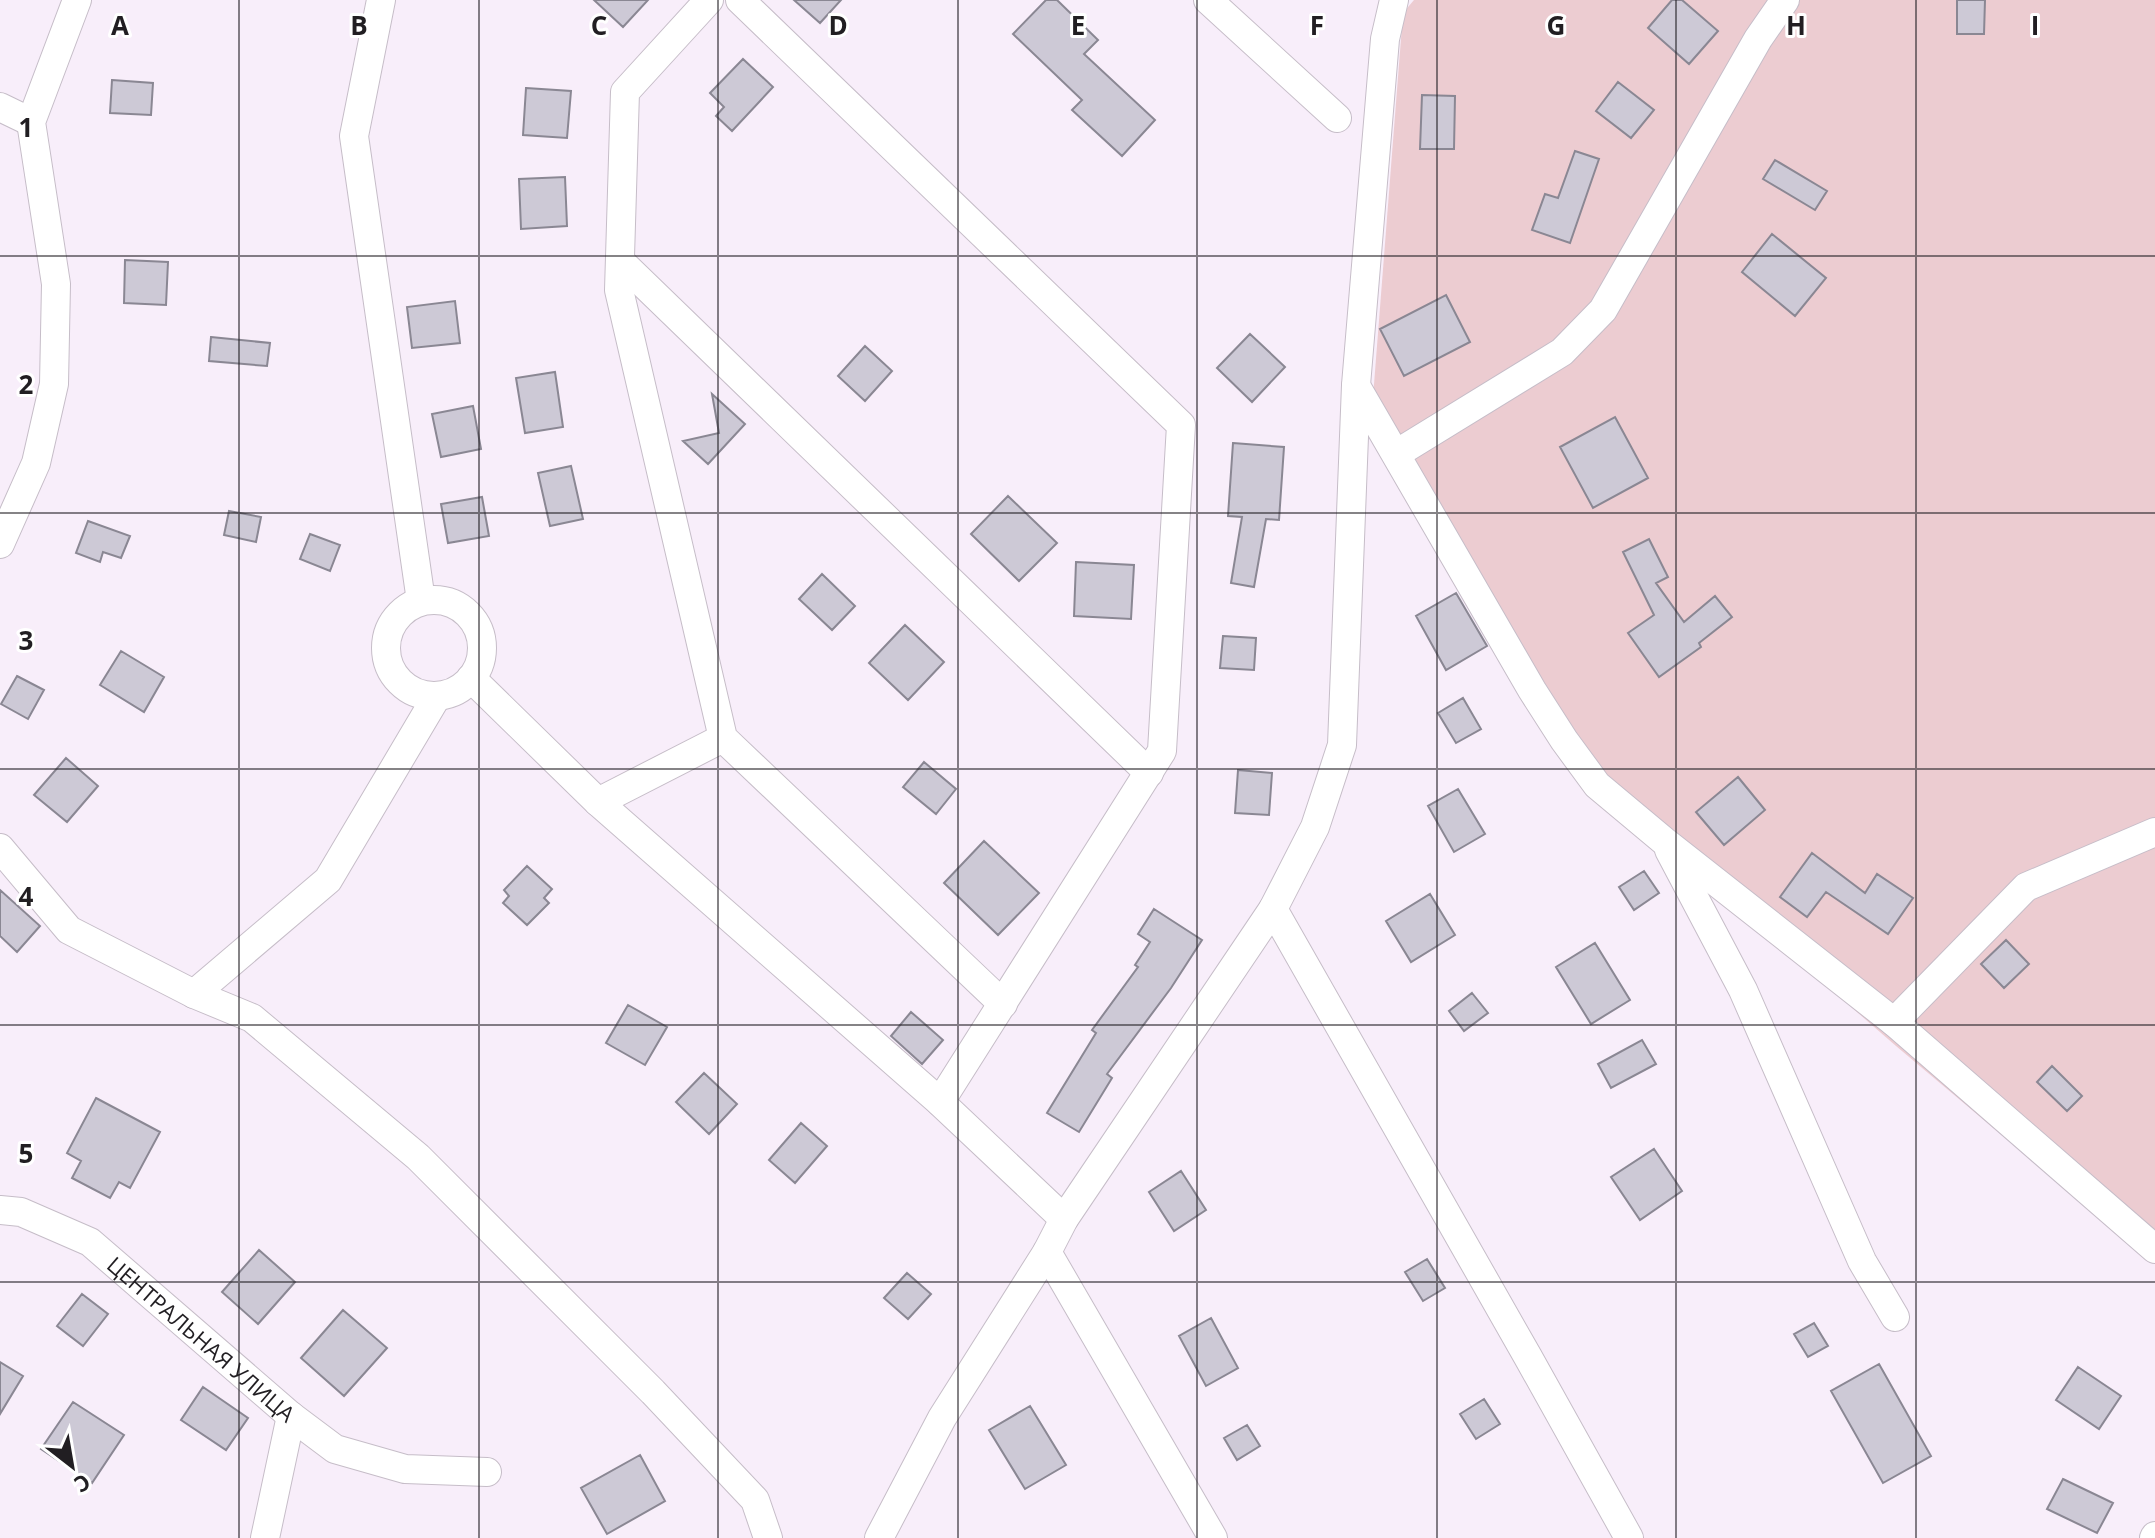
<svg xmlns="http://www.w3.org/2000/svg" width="2155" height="1538" viewBox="0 0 2155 1538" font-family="'Open Sans',sans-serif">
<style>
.green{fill:#ecccd1}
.building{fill:#cdc9d6;stroke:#8a8793;stroke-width:2}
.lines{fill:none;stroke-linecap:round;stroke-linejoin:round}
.minor-casing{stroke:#c6bdc8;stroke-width:30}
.minor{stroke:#fff;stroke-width:28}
.grid{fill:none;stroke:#211e22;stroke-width:2;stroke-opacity:0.55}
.labels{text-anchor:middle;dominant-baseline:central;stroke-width:6;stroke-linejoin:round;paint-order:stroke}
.street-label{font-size:22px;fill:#211e22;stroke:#fff}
.grid-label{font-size:26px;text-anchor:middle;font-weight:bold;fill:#211e22;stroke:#fff;stroke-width:6;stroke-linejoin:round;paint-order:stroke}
</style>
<rect width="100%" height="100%" fill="#f8eefa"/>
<path class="green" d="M 1414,0 L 2155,0 L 2155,1264 L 1896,1046 L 1603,791 L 1373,397 L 1403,13 Z"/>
<path class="building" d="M 594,0 L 648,0 L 623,27 Z
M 794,0 L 841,0 L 820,23 Z
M 1046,0 L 1057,0 L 1098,40 L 1084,54 L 1155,120 L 1122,156 L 1072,110 L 1082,100 L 1013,34 Z
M 1672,0 L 1682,0 L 1718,31 L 1689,64 L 1648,28 Z
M 1957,0 L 1985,0 L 1984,34 L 1957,34 Z
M 743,59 L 773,87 L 732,131 L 716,116 L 724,107 L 710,93 Z
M 112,80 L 153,83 L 151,115 L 110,113 Z
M 1618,82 L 1654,110 L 1631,138 L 1596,111 Z
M 526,88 L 571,91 L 567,138 L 523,135 Z
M 1422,95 L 1455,96 L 1454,149 L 1420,149 Z
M 1575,151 L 1599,159 L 1570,243 L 1532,230 L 1545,194 L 1558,198 Z
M 1775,160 L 1827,191 L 1815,210 L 1763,179 Z
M 565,177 L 567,226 L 521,229 L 519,179 Z
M 1772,234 L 1826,278 L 1795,316 L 1742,272 Z
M 125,260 L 168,262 L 166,305 L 124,303 Z
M 1446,295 L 1470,342 L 1404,376 L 1380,329 Z
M 455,301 L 460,343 L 412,348 L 407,307 Z
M 1250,334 L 1285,367 L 1252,402 L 1217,368 Z
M 211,337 L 270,343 L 267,366 L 209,361 Z
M 865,346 L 892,371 L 865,401 L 838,376 Z
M 555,372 L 563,427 L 525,433 L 516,378 Z
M 712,394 L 745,424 L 708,464 L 683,441 L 719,433 Z
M 473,406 L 481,449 L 441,457 L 432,414 Z
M 1615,417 L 1648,478 L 1593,508 L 1560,447 Z
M 1233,443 L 1284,447 L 1279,520 L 1266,519 L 1254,587 L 1231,583 L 1242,517 L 1228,516 Z
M 571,466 L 583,519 L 550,526 L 538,473 Z
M 1008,496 L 1057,543 L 1019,581 L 971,534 Z
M 482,497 L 489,536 L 448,543 L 441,504 Z
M 229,511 L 261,517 L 256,542 L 224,535 Z
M 88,521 L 130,536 L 121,558 L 103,552 L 100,562 L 76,553 Z
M 310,534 L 340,545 L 330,571 L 300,559 Z
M 1649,539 L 1668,577 L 1656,583 L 1684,622 L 1715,596 L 1732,617 L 1699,643 L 1701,647 L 1659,677 L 1628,633 L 1654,615 L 1623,552 Z
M 1076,562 L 1134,565 L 1131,619 L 1074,616 Z
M 822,574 L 855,606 L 832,630 L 799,599 Z
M 1456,593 L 1487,646 L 1446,670 L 1416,616 Z
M 905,625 L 944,662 L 908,700 L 869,663 Z
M 1223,636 L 1256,638 L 1254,670 L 1220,668 Z
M 121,651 L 164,677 L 144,712 L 100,685 Z
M 17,676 L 44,690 L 28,719 L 1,704 Z
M 1463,698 L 1481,729 L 1456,743 L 1438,713 Z
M 66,758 L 98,786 L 67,822 L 34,795 Z
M 924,762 L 956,789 L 936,814 L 903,787 Z
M 1238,770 L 1272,773 L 1269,815 L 1235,813 Z
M 1738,777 L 1765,810 L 1724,845 L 1696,812 Z
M 1458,789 L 1485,834 L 1454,852 L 1428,806 Z
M 984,841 L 1039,893 L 998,935 L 944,883 Z
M 1812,853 L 1865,893 L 1877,874 L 1913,898 L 1888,934 L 1826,892 L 1807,917 L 1780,897 Z
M 527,866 L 552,889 L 544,898 L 549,903 L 527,925 L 503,903 L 509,896 L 504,890 Z
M 1644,871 L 1659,893 L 1634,910 L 1619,887 Z
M 0,890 L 40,926 L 17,952 L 0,936 Z
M 1430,894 L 1455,935 L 1411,962 L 1386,921 Z
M 1154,909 L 1202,940 L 1171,988 L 1107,1074 L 1112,1078 L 1079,1132 L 1047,1113 L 1096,1033 L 1092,1030 L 1138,967 L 1135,965 L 1150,942 L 1138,934 Z
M 2006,940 L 2029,964 L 2004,988 L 1981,964 Z
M 1595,943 L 1630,1000 L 1591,1024 L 1556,967 Z
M 1472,993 L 1488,1013 L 1464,1031 L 1449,1011 Z
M 628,1005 L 667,1027 L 645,1065 L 606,1043 Z
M 911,1012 L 943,1040 L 922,1064 L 891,1036 Z
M 1642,1040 L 1656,1064 L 1611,1088 L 1598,1064 Z
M 2052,1066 L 2082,1096 L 2067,1111 L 2037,1082 Z
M 704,1073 L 737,1104 L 709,1134 L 676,1102 Z
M 96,1098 L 160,1132 L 130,1188 L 119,1182 L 110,1198 L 72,1178 L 81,1161 L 67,1153 Z
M 801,1123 L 827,1146 L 795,1183 L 769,1160 Z
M 1654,1149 L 1682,1191 L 1640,1220 L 1611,1177 Z
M 1181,1171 L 1206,1210 L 1174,1231 L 1149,1192 Z
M 259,1250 L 295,1282 L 258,1324 L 222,1292 Z
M 1427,1259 L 1445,1288 L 1423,1301 L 1405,1272 Z
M 907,1273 L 931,1294 L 908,1319 L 884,1298 Z
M 82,1294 L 108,1314 L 83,1346 L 57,1326 Z
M 343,1310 L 387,1348 L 344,1396 L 301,1358 Z
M 1211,1318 L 1238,1368 L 1206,1386 L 1179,1336 Z
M 1814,1323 L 1828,1346 L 1808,1357 L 1794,1334 Z
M 0,1362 L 23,1376 L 0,1414 Z
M 1879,1364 L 1931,1456 L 1883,1483 L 1831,1391 Z
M 2078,1367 L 2121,1396 L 2099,1429 L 2056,1400 Z
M 203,1387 L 248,1418 L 226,1450 L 181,1420 Z
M 1484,1399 L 1500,1424 L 1476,1439 L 1460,1414 Z
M 73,1402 L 124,1435 L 92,1483 L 41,1449 Z
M 1030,1406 L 1066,1465 L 1025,1489 L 989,1430 Z
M 1247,1425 L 1260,1446 L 1237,1460 L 1224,1438 Z
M 640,1455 L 665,1501 L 607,1534 L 581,1488 Z
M 2063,1479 L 2113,1503 L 2097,1533 L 2047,1509 Z"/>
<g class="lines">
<g class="minor-casing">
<g id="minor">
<path d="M 381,0 L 354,136 L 421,601"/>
<path d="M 709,0 L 625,92 L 619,290 L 723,738 L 1003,1004"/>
<path d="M 740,0 L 1181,425 L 1162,751 L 940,1102"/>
<path d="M 1208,0 L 1337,118"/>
<path d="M 0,107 L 31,122"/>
<path d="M 620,261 L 1149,773"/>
<path d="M 1356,386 L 1532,690 L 1564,740 L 1597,785 L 1664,841 L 1894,1022 L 2155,1249"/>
<path d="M 1396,454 L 1562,352 L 1603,310 L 1758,39 L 1785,0"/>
<path d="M 0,544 L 36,463 L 54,384 L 56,284 L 31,122 L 77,0"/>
<circle cx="434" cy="648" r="48"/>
<path d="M 471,678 L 598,802 L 940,1102 L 1064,1219"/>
<path d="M 598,802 L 723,738"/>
<path d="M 0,848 L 69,930 L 194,994 L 252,1018 L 418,1157 L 653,1392 L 755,1500 L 768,1538"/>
<path d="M 1669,850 L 1743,990 L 1862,1261 L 1895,1317"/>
<path d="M 1273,909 L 1528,1357 L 1629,1538"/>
<path d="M 194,994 L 328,880 L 437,696"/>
<path d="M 1894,1022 L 2026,887 L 2155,832"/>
<path id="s1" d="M 0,1210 L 21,1212 L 90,1242 L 291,1416 L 335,1449 L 405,1469 L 487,1472"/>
<path d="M 1047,1252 L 1213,1538"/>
<path d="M 265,1538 L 291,1416"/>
<path d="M 879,1538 L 942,1418 L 1047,1252 L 1064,1219 L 1273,909 L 1315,827 L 1342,745 L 1356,385 L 1385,39 L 1394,0"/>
<path d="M 2154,1538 L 2155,1536"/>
</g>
</g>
<use href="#minor" class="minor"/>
</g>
<path class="grid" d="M 239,0 L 239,1538M 479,0 L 479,1538M 718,0 L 718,1538M 958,0 L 958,1538M 1197,0 L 1197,1538M 1437,0 L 1437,1538M 1676,0 L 1676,1538M 1916,0 L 1916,1538M 0,256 L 2155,256M 0,513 L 2155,513M 0,769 L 2155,769M 0,1025 L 2155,1025M 0,1282 L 2155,1282"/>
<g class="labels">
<g class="street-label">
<text stroke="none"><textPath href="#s1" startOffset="244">ЦЕНТРАЛЬНАЯ УЛИЦА</textPath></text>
</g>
</g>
<g class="grid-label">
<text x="120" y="35">A</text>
<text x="359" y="35">B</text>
<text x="599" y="35">C</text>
<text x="838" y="35">D</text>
<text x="1078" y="35">E</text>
<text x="1317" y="35">F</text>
<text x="1556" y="35">G</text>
<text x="1796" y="35">H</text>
<text x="2035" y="35">I</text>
<text x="26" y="137">1</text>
<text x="26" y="394">2</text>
<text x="26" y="650">3</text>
<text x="26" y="906">4</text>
<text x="26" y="1163">5</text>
</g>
<g transform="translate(72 1466) rotate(149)" stroke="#ffffff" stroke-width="6" paint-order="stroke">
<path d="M0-6L14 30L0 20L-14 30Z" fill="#211e22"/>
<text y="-12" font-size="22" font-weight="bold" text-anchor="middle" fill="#211e22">С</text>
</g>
</svg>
